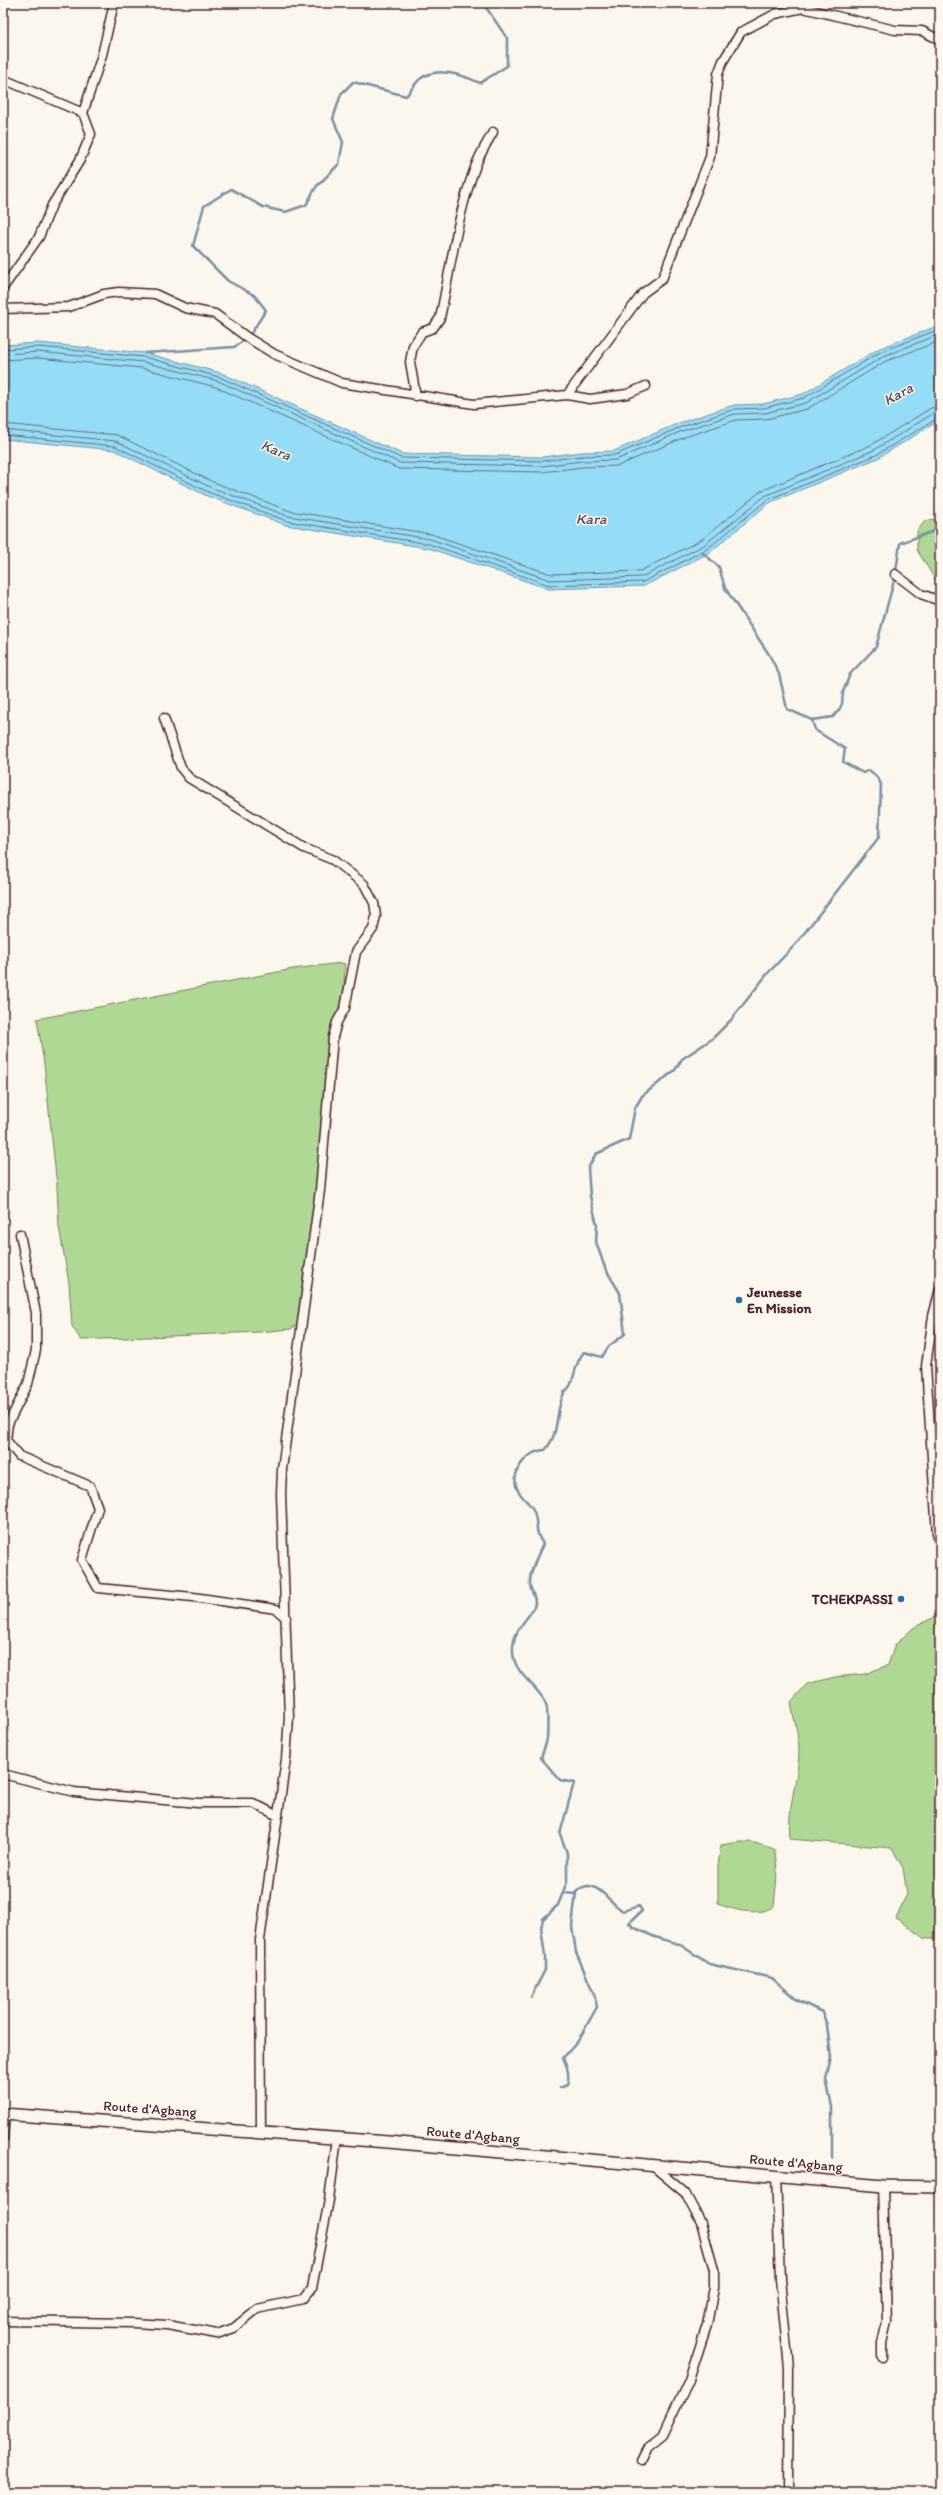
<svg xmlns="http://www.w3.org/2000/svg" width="943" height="2495" viewBox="0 0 943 2495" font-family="Itim,sans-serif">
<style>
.green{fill:#afd895;stroke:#7c7c60}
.water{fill:#95ddf7;stroke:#7791a5}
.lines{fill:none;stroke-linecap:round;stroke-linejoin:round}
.shore{stroke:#686b7d;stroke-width:1}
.stream{stroke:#7791a5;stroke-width:2.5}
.street-casing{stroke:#4a1f2b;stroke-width:11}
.secondary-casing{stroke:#4a1f2b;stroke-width:14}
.street{stroke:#fbf7ec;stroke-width:8}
.secondary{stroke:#fbf7ec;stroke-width:11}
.poi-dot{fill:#1f6fb2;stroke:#fbf7ec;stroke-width:1.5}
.labels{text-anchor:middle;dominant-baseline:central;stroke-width:3;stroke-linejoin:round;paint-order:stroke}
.poi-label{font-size:14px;font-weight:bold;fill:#4a1f2b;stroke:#fbf7ec;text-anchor:start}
.street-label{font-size:14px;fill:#4a1f2b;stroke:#fbf7ec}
.water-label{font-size:15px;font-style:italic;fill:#5d4e5e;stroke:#fbf7ec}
</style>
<rect width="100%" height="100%" fill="#fbf7ec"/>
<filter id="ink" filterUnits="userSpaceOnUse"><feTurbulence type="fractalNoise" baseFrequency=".025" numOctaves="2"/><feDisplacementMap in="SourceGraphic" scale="8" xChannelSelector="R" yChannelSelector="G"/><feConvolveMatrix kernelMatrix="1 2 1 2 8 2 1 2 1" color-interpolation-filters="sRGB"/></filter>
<g filter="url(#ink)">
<path class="green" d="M 940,518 L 940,587 L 917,550 L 917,531 L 925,521 Z
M 341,963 L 345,964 L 343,1005 L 325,1099 L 313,1222 L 299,1323 L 291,1329 L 259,1332 L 81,1340 L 72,1326 L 69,1283 L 59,1227 L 57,1186 L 44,1064 L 37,1019 L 293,969 Z
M 940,1614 L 940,1939 L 925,1939 L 896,1918 L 907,1894 L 903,1868 L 892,1848 L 790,1839 C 787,1810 797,1784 799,1754 C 799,1737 794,1719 791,1702 L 807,1684 L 835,1677 L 865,1674 L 888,1665 L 895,1645 L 913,1628 Z
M 740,1842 L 752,1842 L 774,1849 C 779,1868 776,1886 774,1906 C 759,1917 734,1910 718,1904 L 718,1865 L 721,1845 Z"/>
<path class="water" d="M 940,325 L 940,420 L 878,458 L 769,503 L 709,553 L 644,586 L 549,589 L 428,548 L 286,525 L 207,496 L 114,450 L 3,439 L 3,345 L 38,343 L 145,353 L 221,373 L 402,454 L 542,457 L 582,452 L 614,451 L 679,423 L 734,405 L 763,404 L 803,394 L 880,348 Z"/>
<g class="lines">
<path class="shore" d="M 3,349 L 39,347 L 144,357 L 219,377 L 401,458 L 542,461 L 582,456 L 615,455 L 681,427 L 735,409 L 764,408 L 804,398 L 882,351 L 940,329
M 3,354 L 38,352 L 143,362 L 218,381 L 400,463 L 542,466 L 582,461 L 616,460 L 682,431 L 735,414 L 765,413 L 806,403 L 884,356 L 940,334
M 3,360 L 38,358 L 142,368 L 216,387 L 399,469 L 542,472 L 583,467 L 618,466 L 685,437 L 736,420 L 766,419 L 807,409 L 886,361 L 940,341
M 3,424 L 117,435 L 213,482 L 290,511 L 431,534 L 551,574 L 640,571 L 701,540 L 761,491 L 871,445 L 931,408 L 940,406
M 3,430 L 116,441 L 210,487 L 288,516 L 430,539 L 550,580 L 642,577 L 704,545 L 765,496 L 874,450 L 934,413 L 940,412
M 3,435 L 115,446 L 208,492 L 287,521 L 429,544 L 549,585 L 643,582 L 707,549 L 767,500 L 876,455 L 940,417"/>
<path class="stream" d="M 145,353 L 234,347 L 248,338 L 266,310 L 254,295 L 228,281 L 193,246 L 204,206 L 231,189 L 263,207 L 285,212 L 306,205 L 316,187 L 339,164 L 343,142 L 333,119 L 341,94 L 353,82 L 406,96 C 411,91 415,83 420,79 C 437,65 463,75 480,83 L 507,66 L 507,38 L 483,3
M 703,553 L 719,567 L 725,588 L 770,656 L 779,674 L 787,709 L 812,720 L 833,717 L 839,710 L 842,704 L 843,692 L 850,674 L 876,647 L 895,577
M 896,572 L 900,543 L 940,529
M 564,1893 L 574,1894 C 594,1873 605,1899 623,1911 L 639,1906 L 642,1911 L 629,1923 L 633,1927 L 655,1937 L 679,1944 L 709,1964 L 772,1978 L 797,2000 L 822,2012 L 827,2025 L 831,2058 L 826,2079 L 832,2107 L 832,2158
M 531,1997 L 545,1970 L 545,1956 L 541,1928 L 543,1919 L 558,1905 L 567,1882 L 567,1853 L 560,1834 L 574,1783 L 560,1780 L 541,1758 C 542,1753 545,1748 546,1743 C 548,1738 548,1708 546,1704 C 538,1685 515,1676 513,1653 C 511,1626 536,1614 535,1602 C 535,1596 530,1590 530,1584 C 529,1572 538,1555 543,1544 C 535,1532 538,1528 535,1515 C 533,1504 524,1501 519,1492 C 507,1474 527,1450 545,1450 C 561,1432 554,1413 564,1393 C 566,1390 569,1388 570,1386 C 576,1373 575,1362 584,1352 L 602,1357 L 609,1346 L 625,1334 L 620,1293 L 605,1268 L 596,1242 L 597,1225 L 590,1196 L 588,1168 L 596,1154 L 629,1139 L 635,1108 L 642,1096 L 675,1070 L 682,1059 L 712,1039 L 731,1020 L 768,973 L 795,945 L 879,837 L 881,784 L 876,776 L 869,770 L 863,773 L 843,762 L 845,749 L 815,730 L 812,720
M 560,2088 L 567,2085 C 570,2075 568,2067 563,2058 L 578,2041 L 597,2007 L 594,1994 L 576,1952 L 572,1926 L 576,1893"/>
<g class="street-casing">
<path id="street" d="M 3,79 L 83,113
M 3,288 L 39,237 L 52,205 L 80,160 L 91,134 L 83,113 L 102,55 L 114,3
M 3,309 L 69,307 L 104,294 L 119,292 L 155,294 L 185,308 L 215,314 L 248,338 L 274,354 L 342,383 L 474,404 L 567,395 L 590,399 L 627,394 L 646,386
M 567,395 L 643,293 L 662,279 L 710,157 L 718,74 L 723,61 L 741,32 L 775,14 L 803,8 L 895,30 L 922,31 L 940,40
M 416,396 L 410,362 L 413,346 L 422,332 L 433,328 L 440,318 C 451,267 457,214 476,165 C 480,154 487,143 493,132
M 895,574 L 921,594 L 940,601
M 164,718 L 181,768 L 189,778 L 304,848 L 333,860 L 364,884 L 374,903 L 376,916 L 373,929 L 356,952 L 345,1008 L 337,1022 L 333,1037 L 320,1190 L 282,1469 L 281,1494 L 289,1717 L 286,1759 L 260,1940 L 261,2132
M 20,1234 L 36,1313 L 36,1350 L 28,1384 L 8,1424 L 6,1440 L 19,1456 L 90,1486 L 98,1508 L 82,1560 L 98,1588 L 193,1597 L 276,1609 L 286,1618
M 940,1289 L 933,1316 L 926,1366 L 937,1534 L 940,1546
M 3,1774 L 74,1792 L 198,1803 L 253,1803 L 278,1816
M 3,2139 L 5,2114
M 776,2176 L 780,2279 L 789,2369 L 788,2492
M 3,2321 L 133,2323 L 167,2325 L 217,2334 L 234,2328 L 257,2309 L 303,2299 L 312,2288 L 329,2200 L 337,2138
M 882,2357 L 882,2343 L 887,2322 L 883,2186
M 642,2460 L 649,2446 L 663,2435 L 689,2380 L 707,2325 L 714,2287 L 714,2270 L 701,2223 L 685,2193 L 654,2167"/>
</g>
<g class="secondary-casing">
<path id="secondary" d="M 3,2114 L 388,2142 L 883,2186 L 940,2187"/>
</g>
<use href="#street" class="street"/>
<use href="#secondary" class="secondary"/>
</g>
</g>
<g class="poi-dot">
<circle cx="739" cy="1300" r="4"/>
<circle cx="901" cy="1599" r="4"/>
</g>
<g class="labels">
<g class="poi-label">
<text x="747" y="1292">Jeunesse<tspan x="747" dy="16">En Mission</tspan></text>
<text x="893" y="1599" text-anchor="end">TCHEKPASSI</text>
</g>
<g class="street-label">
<text transform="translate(150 2109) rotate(4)">Route d'Agbang</text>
<text transform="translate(473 2135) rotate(5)">Route d'Agbang</text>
<text transform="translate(796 2163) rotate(5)">Route d'Agbang</text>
</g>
<g class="water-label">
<text transform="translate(898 394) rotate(-29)">Kara</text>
<text transform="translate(276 450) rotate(23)">Kara</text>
<text x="591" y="519">Kara</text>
</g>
</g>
<rect width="943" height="2495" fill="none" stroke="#fbf7ec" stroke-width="16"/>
<rect x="8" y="8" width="927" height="2479" fill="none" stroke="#4a1f2b" stroke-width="1.5" filter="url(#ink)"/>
</svg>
